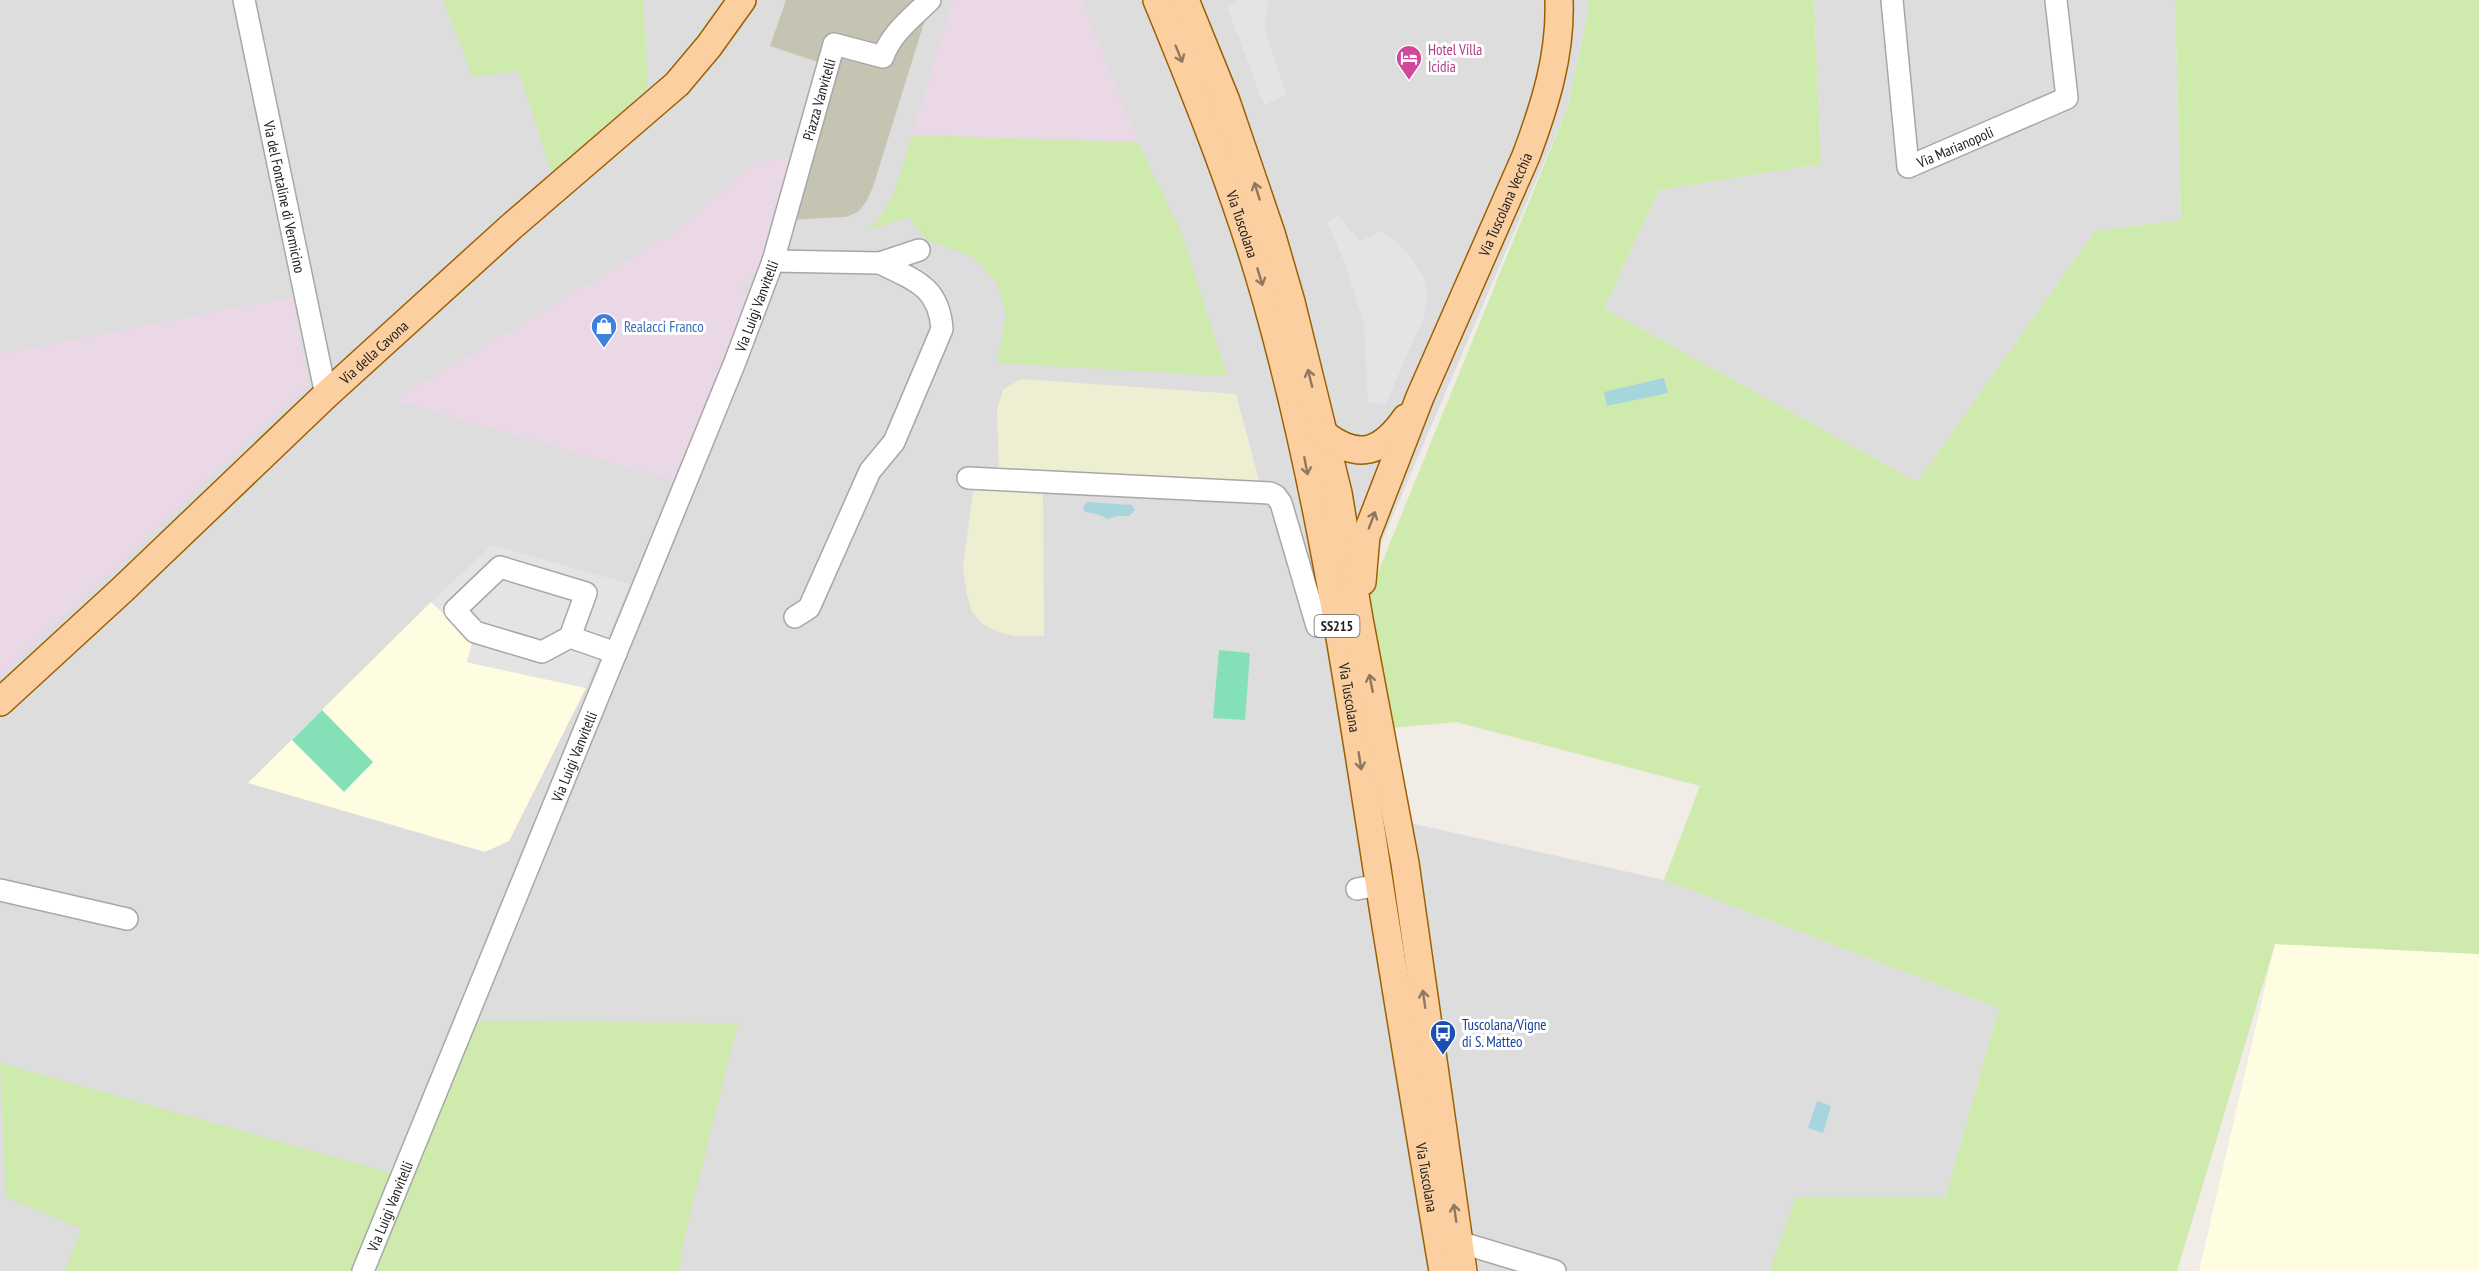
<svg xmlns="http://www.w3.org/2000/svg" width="2479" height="1271" viewBox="0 0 2479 1271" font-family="'PT Sans Narrow',sans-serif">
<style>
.residential{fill:#dedddd}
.industrial{fill:#ead8e7}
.education{fill:#fffde1}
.construction{fill:#c5c4b2}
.farmland{fill:#eeefd2}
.grass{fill:#ceeaac}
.pitch{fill:#84e0b7}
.parking{fill:#e4e4e4}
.water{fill:#a7d5de}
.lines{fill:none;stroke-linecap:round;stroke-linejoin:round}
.minor-casing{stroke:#a7a7a7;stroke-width:24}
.major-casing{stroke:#9c6000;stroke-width:30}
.minor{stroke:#fff;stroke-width:21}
.major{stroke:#fccfa0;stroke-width:27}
.oneway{stroke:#8e7860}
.labels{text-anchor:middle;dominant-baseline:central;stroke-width:6;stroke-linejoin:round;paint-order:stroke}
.shield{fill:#fff;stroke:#636363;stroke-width:1.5}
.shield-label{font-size:14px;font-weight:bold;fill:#202020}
.hotel-label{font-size:15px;fill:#b23c85;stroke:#fff;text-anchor:start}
.street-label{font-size:15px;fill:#202020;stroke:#fff}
.shop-label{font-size:15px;fill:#366cbe;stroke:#fff;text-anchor:start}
.transit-label{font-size:15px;fill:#164399;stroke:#fff;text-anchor:start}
</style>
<rect width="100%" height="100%" fill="#f1ede6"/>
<path class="residential" d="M 0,0 L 1587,0 L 1589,8 L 1568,106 L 1347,623 L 1452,1271 L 0,1271 Z
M 1814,0 L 2175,0 L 2181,220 L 2095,231 L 1917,482 L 1604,308 L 1659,190 L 1821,164 Z
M 1410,823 L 1664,880 L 1999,1008 L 1945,1198 L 1795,1198 L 1773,1271 L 1479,1271 Z"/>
<path class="industrial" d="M 953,0 L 1081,0 L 1138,142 L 911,137 Z
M 790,157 L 795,157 L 764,269 L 749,276 L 742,290 L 750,298 L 674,481 L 394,400 L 669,236 L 757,162 Z
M 292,297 L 308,384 L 0,676 L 0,354 Z"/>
<path class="education" d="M 431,602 L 473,641 L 467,662 L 586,688 L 509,841 L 485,852 L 248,783 Z
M 2275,944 L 2479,954 L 2479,1271 L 2199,1271 Z"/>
<path class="construction" d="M 786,0 L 931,0 L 873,187 L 866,202 L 858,212 L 846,217 L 786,220 L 797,157 L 818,62 L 770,46 Z"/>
<path class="farmland" d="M 1021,379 L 1236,394 L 1260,484 L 999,473 L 997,410 L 1003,390 Z
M 974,486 L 1043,488 L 1044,636 L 1015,636 L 998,632 L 983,624 L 972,612 L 967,595 L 963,567 Z"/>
<path class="grass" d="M 443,0 L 643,0 L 648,88 L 552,175 L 519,71 L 473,77 Z
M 1587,0 L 1814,0 L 1821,164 L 1659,190 L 1604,308 L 1917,482 L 2095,231 L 2181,220 L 2175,0 L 2479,0 L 2479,954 L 2275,944 L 2177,1271 L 1770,1271 L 1795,1198 L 1945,1198 L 1999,1008 L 1664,880 L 1700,786 L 1456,722 L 1380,729 L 1359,619 L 1568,106 L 1589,8 Z
M 914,135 L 1138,142 L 1182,234 L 1227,376 L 997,363 L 1006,313 L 997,283 L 975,258 L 927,240 L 908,217 L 868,231 C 895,205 900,171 911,137 Z
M 465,1021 L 738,1023 L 683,1243 L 680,1271 L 65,1271 L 81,1229 L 6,1197 L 0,1063 L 402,1176 Z"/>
<path class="pitch" d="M 1219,650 L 1250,653 L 1245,720 L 1213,718 Z
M 322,710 L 373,762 L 344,792 L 292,740 Z"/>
<path class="parking" d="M 1238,0 L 1269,0 L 1264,27 L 1286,95 L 1264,105 L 1227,6 Z
M 1338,216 L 1360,241 L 1382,231 L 1409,254 L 1424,277 L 1428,297 L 1424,317 L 1385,405 L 1368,402 L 1364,325 L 1345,263 L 1327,222 Z
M 492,545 L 630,584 L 586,688 L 467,662 L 473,641 L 431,602 Z"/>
<path class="water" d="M 1664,378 L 1668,393 L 1607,406 L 1604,392 Z
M 1088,502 L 1132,505 L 1135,510 L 1129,516 L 1117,516 L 1108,519 L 1100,515 L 1085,512 L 1083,506 Z
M 1817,1101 L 1831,1106 L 1823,1133 L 1808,1128 Z"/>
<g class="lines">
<g class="minor-casing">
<g id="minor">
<path id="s1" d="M 244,0 L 326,395"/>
<path id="s2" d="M 1892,0 L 1908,167 L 2067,98 L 2056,0"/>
<path d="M 773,261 L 880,263 L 919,250"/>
<path d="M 968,478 L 1270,493 L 1276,496 L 1281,503 L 1317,626"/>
<path d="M 795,617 L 809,608 L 870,471 L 894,442 L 942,329 C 939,286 914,280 880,263"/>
<path d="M 570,637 L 586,593 L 500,567 L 455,610 L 475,632 L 542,652 L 570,637 L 616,653"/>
<path d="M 1357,889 L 1379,885"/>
<path d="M 0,890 L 127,919"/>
<path d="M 1459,1242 L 1555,1271"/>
<path id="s3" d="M 363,1271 L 735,362 L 773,261 L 834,44 L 883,57 C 891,33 913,17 930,0"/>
</g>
</g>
<g class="major-casing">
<g id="major">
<path id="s4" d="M 1157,0 C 1198,99 1238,199 1267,302 C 1317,479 1345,662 1373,843 C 1395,986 1419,1128 1443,1271"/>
<path d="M 1185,0 L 1226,101 L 1271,233 L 1291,302 L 1338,493 L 1359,619 L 1405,863 L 1463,1271"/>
<path d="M 1325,435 C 1360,461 1382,452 1406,418"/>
<path id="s5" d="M 1362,582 L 1366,536 L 1420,397 L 1526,156 C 1545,105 1561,55 1559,0"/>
<path id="s6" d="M 0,702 L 122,590 L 326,395 L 512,226 L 677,84 L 709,46 L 742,0"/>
</g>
</g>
<use href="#minor" class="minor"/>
<use href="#major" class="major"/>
</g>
<defs><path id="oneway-shaft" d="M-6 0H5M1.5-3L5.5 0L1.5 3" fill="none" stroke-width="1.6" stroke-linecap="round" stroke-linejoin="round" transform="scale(1.5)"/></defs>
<g class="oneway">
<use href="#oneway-shaft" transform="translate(1179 54) rotate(68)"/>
<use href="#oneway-shaft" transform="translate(1257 191) rotate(-107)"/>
<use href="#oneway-shaft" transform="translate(1260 277) rotate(73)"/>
<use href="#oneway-shaft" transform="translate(1310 378) rotate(-104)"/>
<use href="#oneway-shaft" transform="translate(1306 466) rotate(79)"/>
<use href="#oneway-shaft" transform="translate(1372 520) rotate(-69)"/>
<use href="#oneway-shaft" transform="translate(1371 683) rotate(-101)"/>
<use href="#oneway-shaft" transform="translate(1360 761) rotate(81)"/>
<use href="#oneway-shaft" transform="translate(1424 999) rotate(-98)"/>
<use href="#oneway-shaft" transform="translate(1455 1213) rotate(-98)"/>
</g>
<defs>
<g id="hotel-pin" transform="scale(1.35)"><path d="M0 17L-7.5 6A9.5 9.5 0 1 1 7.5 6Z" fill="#d1479c" stroke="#fff"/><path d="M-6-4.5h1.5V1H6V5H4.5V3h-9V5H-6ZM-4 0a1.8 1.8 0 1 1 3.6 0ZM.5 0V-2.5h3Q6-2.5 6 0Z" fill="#fff"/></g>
<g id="shop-pin" transform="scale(1.35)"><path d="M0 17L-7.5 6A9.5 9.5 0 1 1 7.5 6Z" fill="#3f7fe0" stroke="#fff"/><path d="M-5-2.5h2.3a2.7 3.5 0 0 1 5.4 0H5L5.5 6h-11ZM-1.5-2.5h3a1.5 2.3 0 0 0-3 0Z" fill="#fff"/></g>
<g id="bus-pin" transform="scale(1.35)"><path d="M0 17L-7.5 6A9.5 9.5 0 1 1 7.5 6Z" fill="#1a4fb4" stroke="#fff"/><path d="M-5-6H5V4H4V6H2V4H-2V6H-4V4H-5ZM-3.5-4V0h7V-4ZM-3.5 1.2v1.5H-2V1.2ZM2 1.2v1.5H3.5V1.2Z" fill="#fff"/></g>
</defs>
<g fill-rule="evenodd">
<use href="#hotel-pin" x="1409" y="58"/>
<use href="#shop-pin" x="604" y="326"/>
<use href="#bus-pin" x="1443" y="1033"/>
</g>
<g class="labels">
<rect class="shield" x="1314.5" y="615" width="45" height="22" rx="4.5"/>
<g class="shield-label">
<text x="1337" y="626">SS215</text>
</g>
<g class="hotel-label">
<text x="1428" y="49">Hotel Villa<tspan x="1428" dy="17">Icidia</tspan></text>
</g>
<g class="street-label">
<text stroke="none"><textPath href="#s3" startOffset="1258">Piazza Vanvitelli</textPath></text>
<text stroke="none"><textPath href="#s2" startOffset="219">Via Marianopoli</textPath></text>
<text stroke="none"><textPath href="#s1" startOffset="201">Via del Fontaline di Vermicino</textPath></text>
<text stroke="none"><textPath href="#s5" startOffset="406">Via Tuscolana Vecchia</textPath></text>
<text stroke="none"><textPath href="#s4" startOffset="240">Via Tuscolana</textPath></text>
<text stroke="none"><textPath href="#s3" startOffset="1042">Via Luigi Vanvitelli</textPath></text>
<text stroke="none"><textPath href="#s6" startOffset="512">Via della Cavona</textPath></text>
<text stroke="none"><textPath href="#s4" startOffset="726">Via Tuscolana</textPath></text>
<text stroke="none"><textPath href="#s3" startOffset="556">Via Luigi Vanvitelli</textPath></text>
<text stroke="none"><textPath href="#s4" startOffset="1212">Via Tuscolana</textPath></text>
<text stroke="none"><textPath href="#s3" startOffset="70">Via Luigi Vanvitelli</textPath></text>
</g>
<g class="shop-label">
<text x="624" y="326">Realacci Franco</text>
</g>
<g class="transit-label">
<text x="1462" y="1024">Tuscolana/Vigne<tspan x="1462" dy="17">di S. Matteo</tspan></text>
</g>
</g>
</svg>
